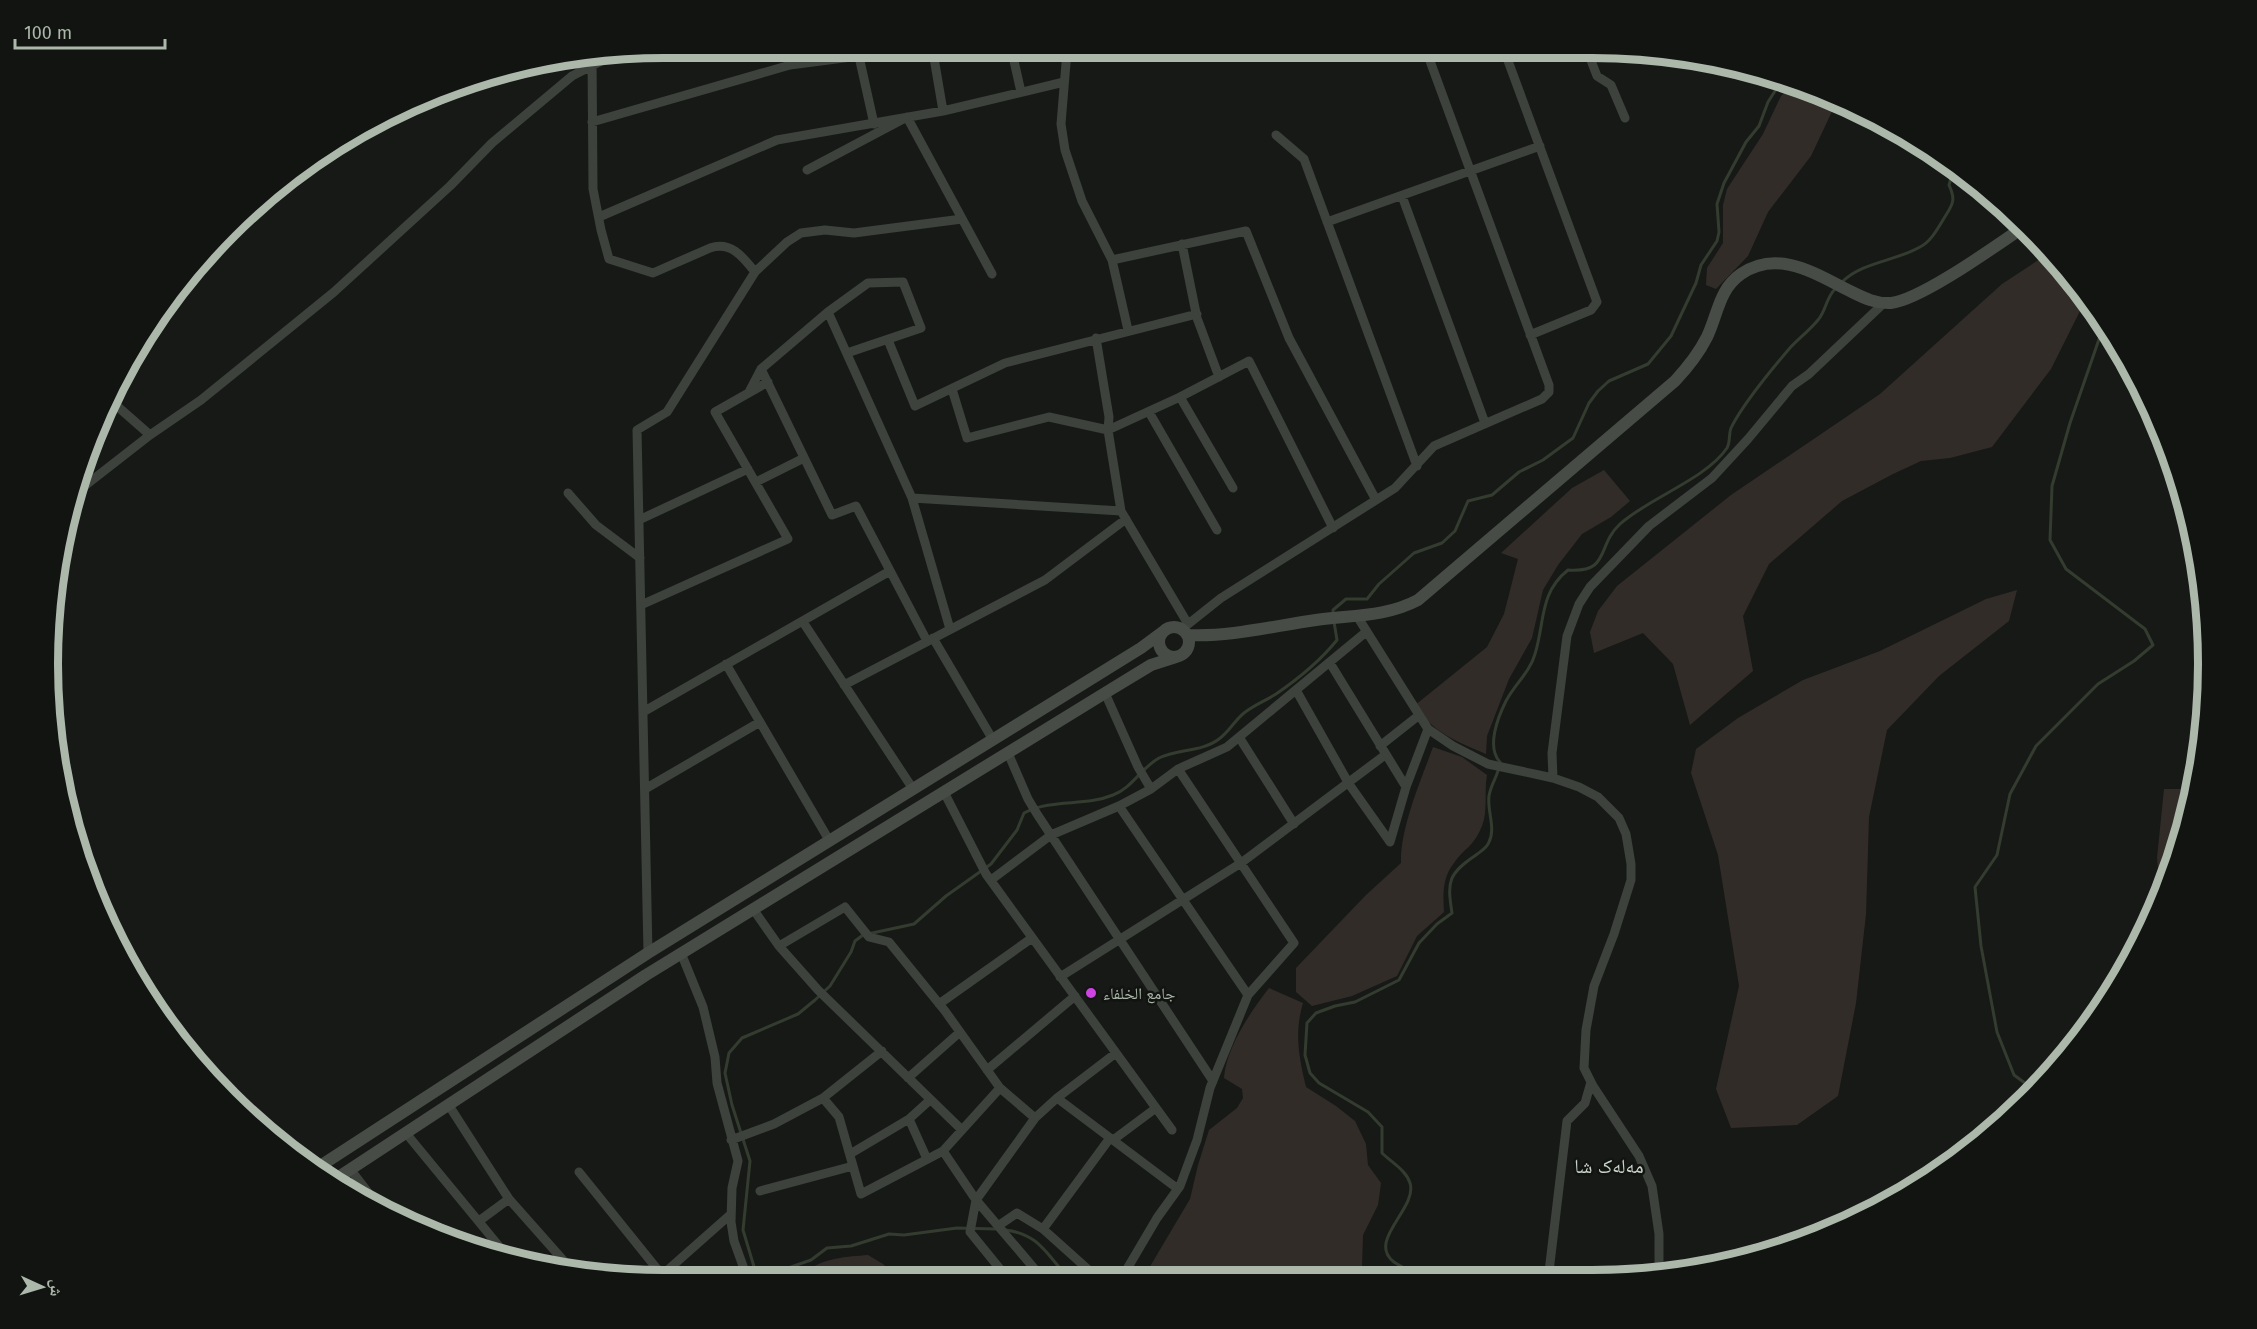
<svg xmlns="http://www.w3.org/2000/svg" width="2257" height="1329" viewBox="0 0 2257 1329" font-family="'Fira Sans','Noto Naskh Arabic',sans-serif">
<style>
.green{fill:#322c29}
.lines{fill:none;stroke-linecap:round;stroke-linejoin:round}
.stream{stroke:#333c2e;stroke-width:3}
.street{stroke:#3d423d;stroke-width:9}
.secondary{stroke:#474d46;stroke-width:12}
.poi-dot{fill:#cd44e3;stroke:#121412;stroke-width:2}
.labels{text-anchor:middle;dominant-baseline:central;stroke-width:5;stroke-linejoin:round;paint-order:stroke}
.poi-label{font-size:16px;fill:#acb8aa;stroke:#121412;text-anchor:start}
.quarter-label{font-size:20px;fill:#cbd4cb;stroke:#121412}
.rim{fill:none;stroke:#acb8aa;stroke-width:8}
</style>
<rect width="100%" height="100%" fill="#171917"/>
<path class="green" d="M 1795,83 L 1836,103 L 1811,156 L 1768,212 L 1748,256 L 1716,289 L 1706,285 L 1707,268 L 1723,243 L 1723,205 L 1727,189 L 1763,134 L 1781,96 Z
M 2049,253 L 2086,299 L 2051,369 L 1992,447 L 1950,458 L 1921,461 L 1893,474 L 1842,501 L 1769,564 L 1743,616 L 1753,671 L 1690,725 L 1673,664 L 1643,633 L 1594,653 L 1590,632 L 1598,611 L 1617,586 L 1731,495 L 1880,394 L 2002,284 Z
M 1604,470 L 1630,501 L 1611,517 L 1582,534 L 1558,565 L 1543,590 L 1532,638 L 1509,679 L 1487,736 L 1486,754 C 1455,741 1435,733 1414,706 L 1487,647 L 1504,614 L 1518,559 L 1501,553 L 1572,488 Z
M 2017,590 L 2009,621 L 1939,676 L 1887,730 L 1869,817 L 1866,914 L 1856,1003 L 1838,1096 L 1797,1125 L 1731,1128 L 1716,1089 L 1739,986 L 1718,855 L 1691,773 L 1696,749 L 1738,718 L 1803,680 L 1880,651 L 1986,599 Z
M 1433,747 L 1462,757 L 1487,775 C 1484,791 1488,812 1482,826 C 1473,848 1465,847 1454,863 C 1442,878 1443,895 1444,912 L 1417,936 L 1397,976 L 1352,996 L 1312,1006 L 1296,992 L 1296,968 L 1366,895 L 1401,863 C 1400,828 1421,780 1433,747 Z
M 2164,789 L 2196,789 L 2161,902 L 2157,858 Z
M 1269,988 L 1303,1003 C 1294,1033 1299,1057 1306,1087 L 1336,1106 L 1355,1121 L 1366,1144 L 1368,1165 L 1381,1183 L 1378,1205 L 1363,1235 L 1362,1267 L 1379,1280 L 1142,1280 L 1190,1199 L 1198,1165 L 1209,1130 L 1237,1108 L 1243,1098 L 1242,1089 L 1224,1078 C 1226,1048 1251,1011 1269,988 Z
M 868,1255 L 883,1264 L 899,1280 L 799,1280 C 814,1258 845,1257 868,1255 Z"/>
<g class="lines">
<path class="stream" d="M 1842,282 C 1862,262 1896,261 1920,247 C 1932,241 1939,226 1946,215 C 1954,203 1955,198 1949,185 L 1953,172 L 1956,169
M 1333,616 L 1333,610 L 1346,599 L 1367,599 L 1379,584 L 1414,553 L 1442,543 L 1455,531 L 1468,501 L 1492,495 L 1519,472 L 1543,460 L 1573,438 L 1589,403 L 1598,391 L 1609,381 L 1648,364 L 1671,336 L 1696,283 L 1701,265 L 1717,241 L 1719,232 L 1717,204 L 1724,183 L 1746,142 L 1759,126 L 1768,102 L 1775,91 L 1787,80
M 2036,1091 L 2014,1075 L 1997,1032 L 1981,946 L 1975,887 L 1997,855 L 2010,794 L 2036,746 L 2098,684 L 2134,661 L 2153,645 L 2145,629 L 2066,569 L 2050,540 L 2052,486 L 2070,423 L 2105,322
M 1006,1230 C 1042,1235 1047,1257 1071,1280
M 758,1280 L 743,1230 L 750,1161 L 732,1105 L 725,1073 L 729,1053 L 742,1038 L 798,1014 L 815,1000 L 830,986 L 851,952 L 855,941 L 863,935 L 914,924 L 946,896 L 991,864 L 1017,830 L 1024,813 C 1053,798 1084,807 1113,795 C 1132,788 1141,768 1159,758 C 1177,749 1202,752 1219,739 C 1229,732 1235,720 1244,713 C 1254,705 1265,701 1276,694 C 1298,679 1320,661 1337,640 L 1334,622
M 763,1280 L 768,1275 L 811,1260 L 827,1248 L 851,1246 L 889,1234 L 904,1235 L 957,1228 L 996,1229
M 1427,1280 C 1417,1274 1404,1269 1394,1262 C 1366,1241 1418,1208 1410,1183 C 1406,1170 1391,1162 1382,1153 L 1382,1127 L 1368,1112 L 1319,1083 L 1310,1073 L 1305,1055 L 1307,1023 L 1316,1013 L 1335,1006 L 1355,1002 L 1399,980 L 1419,943 L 1437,924 L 1452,913 C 1447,881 1448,874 1476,855 C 1481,851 1487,848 1489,842 C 1496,828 1487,811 1489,796 C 1491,783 1499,775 1500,762 C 1486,747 1498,717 1506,701 C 1515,684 1530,672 1535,654 C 1545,622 1539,593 1568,570 C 1611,573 1596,546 1620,524 C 1649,498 1706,479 1727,448 C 1731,441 1728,432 1732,426 C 1744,403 1772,369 1789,349 C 1798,339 1809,331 1818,320 C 1826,311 1826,298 1835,289"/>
<path class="street" d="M 1504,50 L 1597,302 L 1591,310 L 1530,335
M 1587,50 L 1597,76 L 1611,85 L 1625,118
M 1067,51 L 1061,124 L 1065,150 L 1082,201 L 1112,260 L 1128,330
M 858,52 L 874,124
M 933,52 L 943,111
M 1012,52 L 1021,92
M 592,53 L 593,189 L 601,230 L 609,259 L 653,273 L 710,248 C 731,241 743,257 755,272
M 786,53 L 790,65 L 859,56
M 592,122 L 790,65
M 1276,135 L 1304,159 L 1417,466
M 807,170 L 907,117 L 992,274
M 1402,196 L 1485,423
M 599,217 L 777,140 L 943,111 L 1064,82
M 1327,222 L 1540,146
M 1182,244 L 1197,318 L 1219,377
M 1112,260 L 1246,231 L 1289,338 L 1376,500
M 828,312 L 912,498 L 950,629
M 1096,338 L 1109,417 L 1108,430 L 1121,511 L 1188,624
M 888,340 L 915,406 L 1005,363 L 1197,314
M 761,369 L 832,515 L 856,506 L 927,641
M 952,389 L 967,438 L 1049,417 L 1108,430 L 1180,397 L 1249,361 L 1333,528
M 749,392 L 761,369 L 828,312 L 868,283 L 903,282 L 921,328 L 847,353
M 1180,397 L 1233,488
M 109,399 L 150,435
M 1149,412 L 1217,530
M 756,482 L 804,458
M 568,493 L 596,525 L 640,558
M 73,495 L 150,435 L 201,400 L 334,292 L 450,186 L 492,143 L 572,76 L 617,53
M 912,498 L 1121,511
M 639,520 L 748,469
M 641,605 L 788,539 L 715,412 L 768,382
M 1357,616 L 1428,729 L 1453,746 L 1488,764 L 1553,778 L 1579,787 L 1598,797 L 1619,818 L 1626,834 L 1631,864 L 1631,880 L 1614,934 L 1594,986 L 1586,1030 L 1584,1068 L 1593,1086 L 1639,1156 L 1652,1186 L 1659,1234 L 1659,1275
M 803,622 L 913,789
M 1182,629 L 1221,598 L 1395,488 L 1434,446 L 1542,399 L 1549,392 L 1549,385 L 1426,50
M 933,638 L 993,740
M 1330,663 L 1406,787
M 726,664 L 829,840
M 844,685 L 1045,580 L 1126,519
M 1296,690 L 1349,784 L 1390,842
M 1105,693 L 1138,767 L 1151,789
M 643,712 L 890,571
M 1239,737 L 1294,824
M 1380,746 L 1418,716
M 1008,753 L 1028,799 L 1037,814 L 1213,1081
M 1178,769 L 1294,943 L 1248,995
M 1553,778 L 1552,753 L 1567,636 L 1579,604 L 1590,587 L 1649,526 L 1712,478 L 1748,439 L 1792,386 L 1809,374 L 1885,302
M 645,789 L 760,722
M 944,792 L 986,874 L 1172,1130
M 1119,806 L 1248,995 L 1210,1088 L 1197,1140 L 1180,1186 L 1157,1218 L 1124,1274 L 1123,1280
M 1390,842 L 1406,787 L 1428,729
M 991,880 L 1051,835 L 1119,806 L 1151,789 L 1178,769 L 1227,747 L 1366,632
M 753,909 L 779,946 L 818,990 L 962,1130
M 779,946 L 845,907 L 869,937 L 889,942 L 945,1011 L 1000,1088 L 1035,1118
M 648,953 L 637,430 L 667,412 L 755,272 L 787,242 L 801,233 L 825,230 L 854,233 L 962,219
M 681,953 L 703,1007 L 715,1057 L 717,1083 L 738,1161 L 732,1188 L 731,1222 L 734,1241 L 748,1280
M 1060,977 L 1241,863 L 1385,755
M 939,1004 L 1032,938
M 987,1070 L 1075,996
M 908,1078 L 960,1032
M 823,1098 L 839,1117 L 861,1194 L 943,1151 L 1000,1088
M 1057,1098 L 1178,1189
M 448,1104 L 509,1199 L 571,1269
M 909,1119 L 927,1159
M 405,1132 L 507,1256
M 731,1140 L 774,1124 L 823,1098 L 882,1051
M 1113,1140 L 1156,1108
M 943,1151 L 976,1200 L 970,1232 L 1009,1280
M 850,1154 L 909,1119 L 930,1100
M 350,1169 L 377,1204
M 579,1172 L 662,1275 L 731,1214
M 760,1191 L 853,1166
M 479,1221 L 509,1199
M 998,1226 L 1017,1213 L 1043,1229 L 1091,1272
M 1043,1229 L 1110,1138
M 1044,1280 L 976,1200 L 1035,1118 L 1057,1098 L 1116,1053
M 1548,1280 L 1567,1121 L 1585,1103 L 1591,1082"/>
<path class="secondary" d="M1159 642a15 15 0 1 1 30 0a15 15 0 1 1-30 0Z
M 1188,635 C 1231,637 1273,626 1316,620 C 1352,615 1386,617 1418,600 L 1675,381 C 1688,367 1699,353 1707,337 C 1718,314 1719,289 1741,274 C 1779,248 1817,275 1852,292 C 1864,298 1876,304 1891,303 C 1921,300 1997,245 2025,226
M 314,1170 L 648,953 L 1141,648 L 1164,631
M 331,1182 L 646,975 L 1105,693 L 1151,665 L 1176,657"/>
</g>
<circle class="poi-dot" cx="1091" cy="993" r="6"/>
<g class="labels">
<g class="poi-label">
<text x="1103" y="993">جامع الخلفاء</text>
</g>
<g class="quarter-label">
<text x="1609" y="1166">مەلەک شا</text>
</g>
</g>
<path d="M0 0H2257V1329H0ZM664 58H1592A606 606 0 0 1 2198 664V664A606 606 0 0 1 1592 1270H664A606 606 0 0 1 58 664V664A606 606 0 0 1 664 58Z" fill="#121412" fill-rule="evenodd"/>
<path class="rim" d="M664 58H1592A606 606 0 0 1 2198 664V664A606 606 0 0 1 1592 1270H664A606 606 0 0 1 58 664V664A606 606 0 0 1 664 58Z"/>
<g transform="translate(42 1287) rotate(94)" stroke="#121412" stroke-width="4.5" paint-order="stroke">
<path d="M0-4.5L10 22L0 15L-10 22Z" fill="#acb8aa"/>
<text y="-9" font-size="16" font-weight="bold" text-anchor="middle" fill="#acb8aa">ش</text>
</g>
<path d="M15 39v9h150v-9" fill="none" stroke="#acb8aa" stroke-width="3"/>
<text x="24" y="39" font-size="18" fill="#acb8aa" stroke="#121412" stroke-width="4.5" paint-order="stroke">100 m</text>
</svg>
